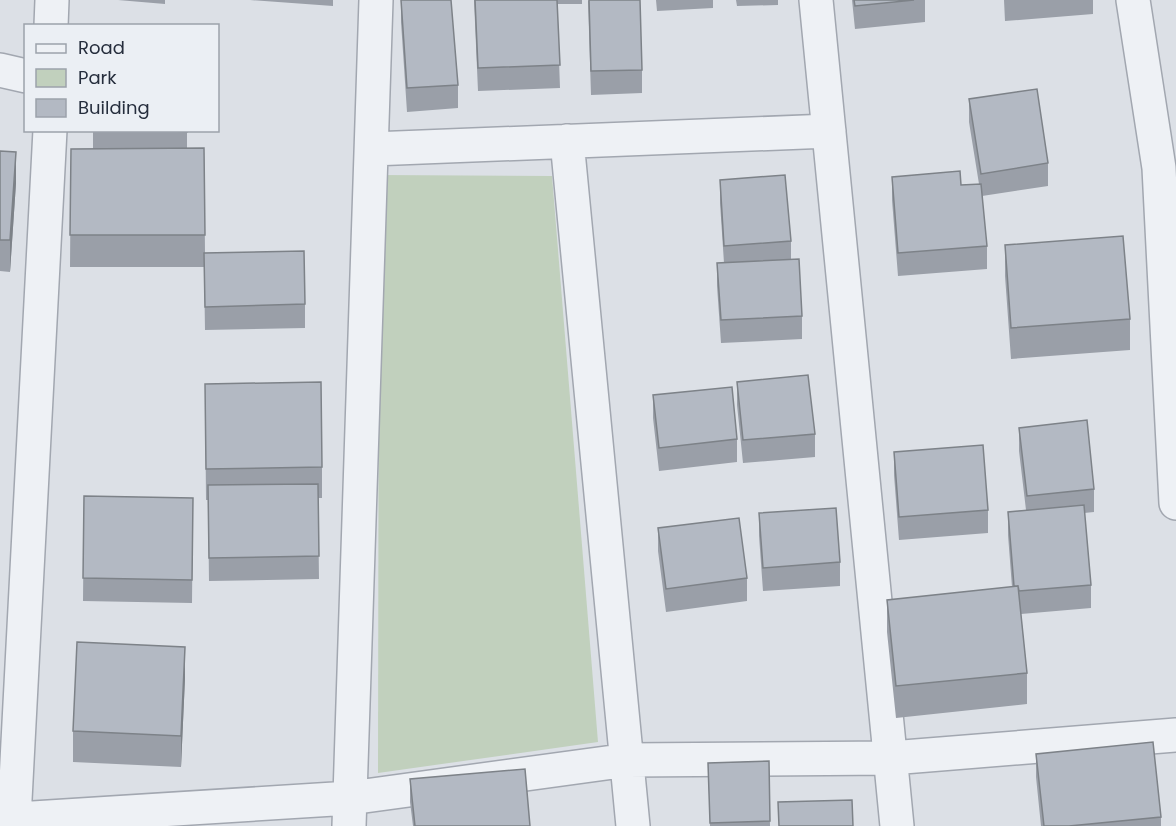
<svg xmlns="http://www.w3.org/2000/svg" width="1176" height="826" viewBox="0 0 1176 826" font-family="Poppins,sans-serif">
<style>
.green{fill:#c1d0bd}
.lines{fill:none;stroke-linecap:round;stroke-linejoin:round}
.street-casing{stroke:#a2a7b0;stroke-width:36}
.street{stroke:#eef1f5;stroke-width:33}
.wall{fill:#9a9fa8}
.shaded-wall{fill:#7d8288}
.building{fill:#b3b9c3;stroke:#7d8288;stroke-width:1.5}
</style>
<rect width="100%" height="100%" fill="#dce0e6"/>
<path class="green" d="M 379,175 L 552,176 L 598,742 L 378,773 Z"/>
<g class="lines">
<g class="street-casing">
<path id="street" d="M 816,0 L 897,826
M 1133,0 L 1159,168 L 1176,503
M 51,26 L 52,0
M 0,70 L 26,76
M 567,141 L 633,826
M 372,149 L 829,131
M 14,819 L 50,130
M 0,820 L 350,798 L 628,760 L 891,758 L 1176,735
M 349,826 L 376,0"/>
</g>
<use href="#street" class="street"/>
</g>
<path class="wall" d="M 118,0 L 165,0 L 165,4 Z
M 250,0 L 333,0 L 333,6 Z
M 401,0 L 458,85 L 458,108 L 407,112 L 401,22 Z
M 474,0 L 582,0 L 582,4 L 557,4 L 560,88 L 478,91 Z
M 588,0 L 642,70 L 642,93 L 591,95 Z
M 656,0 L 713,0 L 713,8 L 657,11 Z
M 736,0 L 778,0 L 778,5 L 737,6 Z
M 852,0 L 925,0 L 925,22 L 855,29 Z
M 1004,0 L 1093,0 L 1093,14 L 1005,21 Z
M 969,99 L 1048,163 L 1048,186 L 982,196 L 987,246 L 987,269 L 898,276 L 892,200 L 892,177 L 961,185 L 979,184 L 969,122 Z
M 93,130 L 187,130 L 187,148 L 204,148 L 205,253 L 305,304 L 305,328 L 205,330 L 204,267 L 70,267 L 71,149 L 93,149 Z
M 0,151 L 16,183 L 10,272 L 0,271 Z
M 720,180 L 791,241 L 791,259 L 802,316 L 802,339 L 721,343 L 717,286 L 717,263 L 724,263 L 720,203 Z
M 1005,245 L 1130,319 L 1130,350 L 1011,359 L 1005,276 Z
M 737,382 L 815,434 L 815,457 L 743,463 L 737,405 Z
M 205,384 L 322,467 L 322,498 L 318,498 L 319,579 L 209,581 L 208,500 L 206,500 Z
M 653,395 L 737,439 L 737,462 L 659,471 L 653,418 Z
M 1019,428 L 1094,489 L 1094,512 L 1084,513 L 1091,585 L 1091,608 L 1021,614 L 1027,673 L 1027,704 L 896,718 L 887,632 L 887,600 L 1012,587 L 1008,535 L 1008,512 L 1026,510 L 1019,451 Z
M 894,452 L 988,510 L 988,533 L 899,540 L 894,475 Z
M 84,496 L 193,498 L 192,603 L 83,601 Z
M 759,513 L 840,562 L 840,586 L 763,591 L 759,536 Z
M 658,528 L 747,578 L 747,601 L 666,612 L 658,551 Z
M 185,678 L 181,767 L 73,762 L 73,731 Z
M 1036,754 L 1161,817 L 1161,826 L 1041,826 L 1036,777 Z
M 769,761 L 770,826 L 710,826 L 708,763 Z
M 410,779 L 530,826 L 413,826 L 410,802 Z"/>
<path class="shaded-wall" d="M 16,152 L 16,183 L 10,272 L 10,240 Z
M 185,647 L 185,678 L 181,767 L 181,736 Z"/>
<path class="building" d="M 401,0 L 451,0 L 458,85 L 407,88 Z
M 475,0 L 557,0 L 560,65 L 478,68 Z
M 589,0 L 640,0 L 642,70 L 591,71 Z
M 854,0 L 914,0 L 855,6 Z
M 1037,89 L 1048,163 L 981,174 L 969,99 Z
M 159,130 L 187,130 L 187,132 Z
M 204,148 L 205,235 L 70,235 L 71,149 Z
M 0,151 L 16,152 L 10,240 L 0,240 Z
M 960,171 L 961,185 L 981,184 L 987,246 L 898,253 L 892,177 Z
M 785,175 L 791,241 L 724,246 L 720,180 Z
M 1123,236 L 1130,319 L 1011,328 L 1005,245 Z
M 304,251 L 305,304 L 205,307 L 204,253 Z
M 799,259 L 802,316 L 721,320 L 717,263 Z
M 808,375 L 815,434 L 743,440 L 737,382 Z
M 321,382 L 322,467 L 206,469 L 205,384 Z
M 732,387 L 737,439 L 659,448 L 653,395 Z
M 1087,420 L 1094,489 L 1027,496 L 1019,428 Z
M 983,445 L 988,510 L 899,517 L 894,452 Z
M 318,484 L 319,556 L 209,558 L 208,485 Z
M 84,496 L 193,498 L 192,580 L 83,578 Z
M 1084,505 L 1091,585 L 1019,591 L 1018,586 L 1014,586 L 1008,512 Z
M 836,508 L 840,562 L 763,568 L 759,513 Z
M 739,518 L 747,578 L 666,589 L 658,528 Z
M 1018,586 L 1027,673 L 896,686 L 887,600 Z
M 77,642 L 185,647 L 181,736 L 73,731 Z
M 1153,742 L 1161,817 L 1069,826 L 1044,826 L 1036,754 Z
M 769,761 L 770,821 L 710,823 L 708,763 Z
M 525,769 L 530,826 L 415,826 L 410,779 Z
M 852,800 L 853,826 L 779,826 L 778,802 Z"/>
<rect x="24" y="24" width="195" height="108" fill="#ebeff4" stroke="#9ca2ab" stroke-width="1.5"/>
<rect x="36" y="44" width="30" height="9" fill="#eef1f5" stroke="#9ca2ab" stroke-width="1.5"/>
<text x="78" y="54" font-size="18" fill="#262e3d">Road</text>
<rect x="36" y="69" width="30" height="18" fill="#c1d0bd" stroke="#9ca2ab" stroke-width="1.5"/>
<text x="78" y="84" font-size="18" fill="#262e3d">Park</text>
<rect x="36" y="99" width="30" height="18" fill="#b3b9c3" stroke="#9ca2ab" stroke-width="1.5"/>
<text x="78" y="114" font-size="18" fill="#262e3d">Building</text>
</svg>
